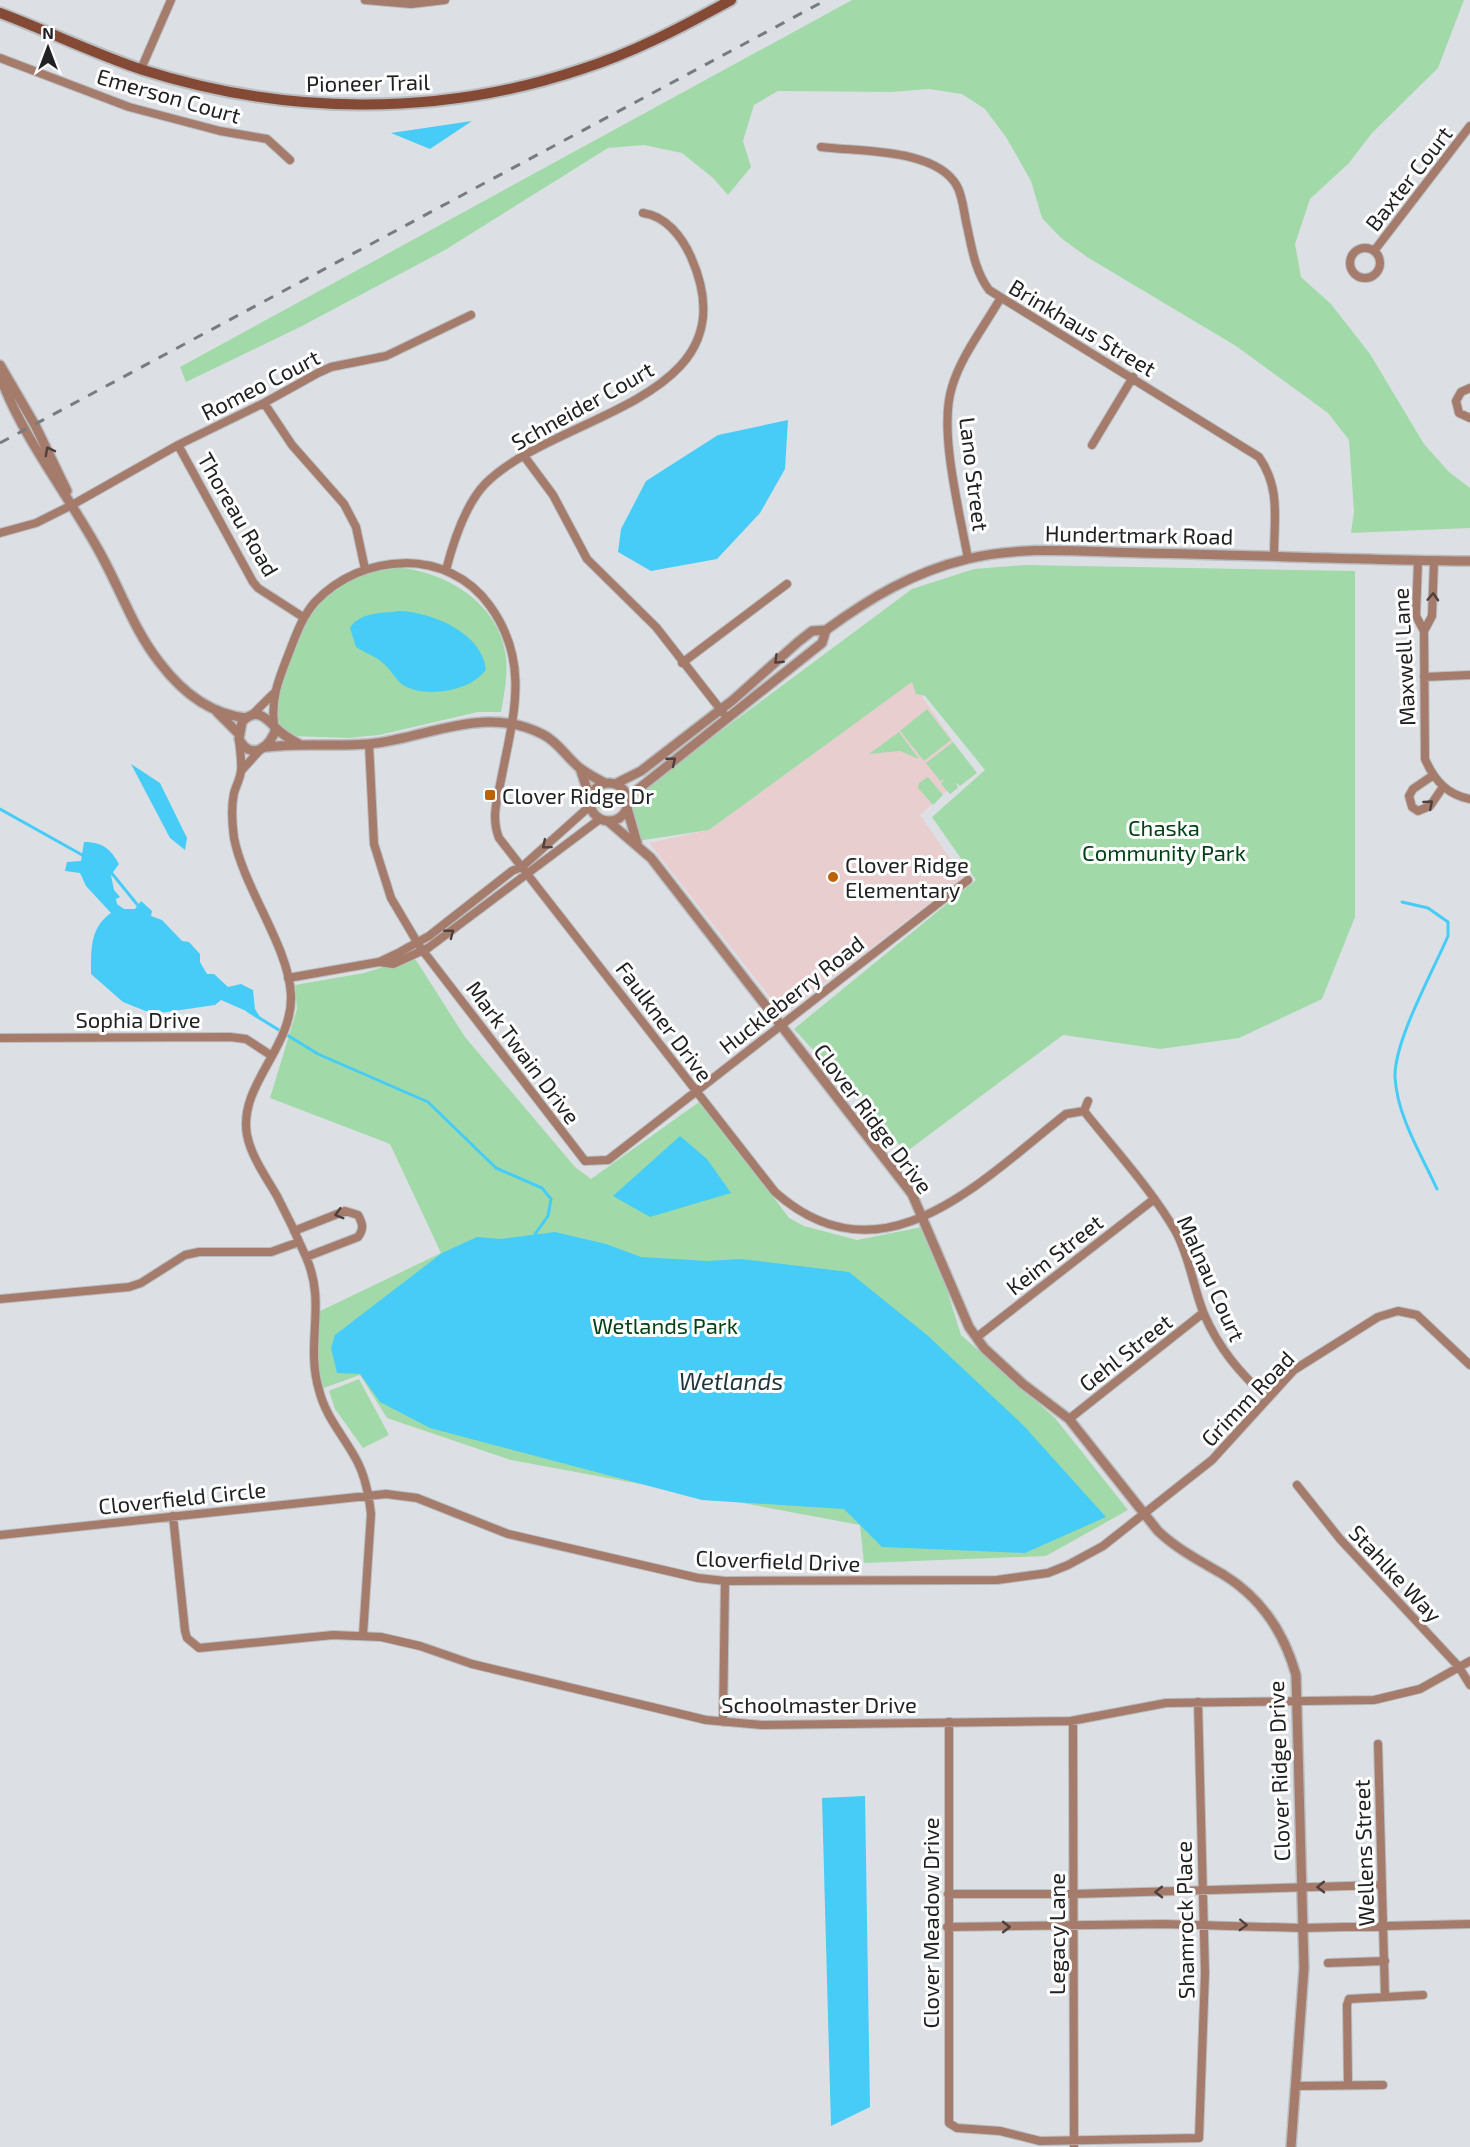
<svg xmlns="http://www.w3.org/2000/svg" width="1470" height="2147" viewBox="0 0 1470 2147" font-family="'Exo 2',sans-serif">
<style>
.education{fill:#e9cecf}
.green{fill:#a1daa8}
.water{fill:#46ccf6}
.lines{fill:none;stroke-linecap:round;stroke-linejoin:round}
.stream{stroke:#46ccf6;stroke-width:3}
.minor-casing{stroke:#babec1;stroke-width:10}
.tertiary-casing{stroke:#babec1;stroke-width:12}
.secondary-casing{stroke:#babec1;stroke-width:14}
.minor{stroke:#a57b6c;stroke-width:8}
.tertiary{stroke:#a57b6c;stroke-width:9}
.secondary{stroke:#854a35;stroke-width:10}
.rail{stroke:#797b7e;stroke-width:3;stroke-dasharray:10 10;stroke-linecap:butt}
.oneway{stroke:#4f403d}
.poi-dot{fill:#bd6305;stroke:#fff;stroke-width:2}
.labels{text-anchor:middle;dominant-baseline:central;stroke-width:6;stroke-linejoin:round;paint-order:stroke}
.street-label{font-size:22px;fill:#202123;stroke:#fff}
.poi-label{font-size:22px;fill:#202123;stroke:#fff;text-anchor:start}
.park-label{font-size:22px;fill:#004115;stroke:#fff}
.water-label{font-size:24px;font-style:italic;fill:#1f353d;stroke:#fff}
</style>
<rect width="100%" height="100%" fill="#dce0e4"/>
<path class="education" d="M 912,682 L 972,769 L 920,815 L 963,877 L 784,1015 L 649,843 L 709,830 Z"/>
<path class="green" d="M 852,0 L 1464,0 L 1438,68 L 1372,133 L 1349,163 L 1310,199 L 1295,244 L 1301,277 L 1331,304 L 1370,354 L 1424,444 L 1449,472 L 1470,488 L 1470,528 L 1351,533 L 1354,511 L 1349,440 L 1328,413 L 1236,346 L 1087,257 L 1061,238 L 1042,218 L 1031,181 L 1006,137 L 985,109 L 962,94 L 929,89 L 891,92 L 778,91 L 754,105 L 743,141 L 751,167 L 728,195 L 713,178 L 682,153 L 644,145 L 608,148 L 445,250 L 302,326 L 186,382 L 180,367 Z
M 1025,565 L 1355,571 L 1355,917 L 1322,999 L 1239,1038 L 1160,1049 L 1063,1035 L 906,1152 L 794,1029 L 976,880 L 932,817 L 985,770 L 925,696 L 916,694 L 912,682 L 709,830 L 637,841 L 632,797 L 912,589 L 974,569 Z
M 387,567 C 439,567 499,600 506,657 C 508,675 504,695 501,712 L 478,712 L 379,735 L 348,738 L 291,736 L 277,725 C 273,684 300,618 332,591 C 348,578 368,573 387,567 Z
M 927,709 L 951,740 L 924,761 L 900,731 Z
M 899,732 L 919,759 L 900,751 L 869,754 Z
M 953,742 L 977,773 L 960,786 L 956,783 L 958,788 L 950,794 L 941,784 L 944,779 L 940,781 L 926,763 Z
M 928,777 L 943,795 L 933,805 L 918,788 L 919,783 Z
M595 801a10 10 0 1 1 20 0a10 10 0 1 1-20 0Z
M 414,957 L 465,1037 L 575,1167 L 591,1179 L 702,1100 L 789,1218 L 804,1226 L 857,1240 L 927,1226 L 961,1335 L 1055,1418 L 1128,1510 L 1046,1556 L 864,1563 L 860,1525 L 511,1460 L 387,1418 L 360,1375 L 318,1390 L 316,1313 L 441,1253 L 390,1144 L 270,1098 L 297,1009 L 295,985 L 364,973 Z
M 359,1379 L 389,1435 L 363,1448 L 335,1409 L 329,1391 Z"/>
<path class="water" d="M 472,121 L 430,149 L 391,133 Z
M 788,420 L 785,469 L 760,513 L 717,559 L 651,571 L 618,552 L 621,529 L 646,481 L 718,435 Z
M 401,611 C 433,613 481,632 486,669 C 473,691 425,699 403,685 C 396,680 391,670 384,664 C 376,656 365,653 356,647 L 350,628 C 359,612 384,613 401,611 Z
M 131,764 L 160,783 L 187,838 L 185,850 L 170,838 Z
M 84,842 C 102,842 110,848 119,864 L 111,875 L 114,890 L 120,897 L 116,899 L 117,904 L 124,909 L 135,909 L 141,901 L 152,911 L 151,916 L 162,920 L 182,941 L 189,942 L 200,954 L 200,962 L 207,974 L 214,974 L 228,987 L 241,984 L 253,990 L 255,1009 L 260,1017 L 221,1000 L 215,1005 L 153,1014 L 123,1002 L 91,974 C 91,950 90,927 111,913 L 86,886 L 80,873 L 65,871 L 67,862 L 81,861 Z
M 680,1136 L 707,1159 L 731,1193 L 650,1217 L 613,1196 Z
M 555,1232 L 606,1244 L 641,1257 L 707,1261 L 740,1259 L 849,1272 L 927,1335 L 1023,1425 L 1106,1517 L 1025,1553 L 882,1547 L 844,1509 L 702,1500 L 430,1428 L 380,1402 L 360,1374 L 337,1373 L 331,1348 L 335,1335 L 442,1253 L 477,1237 L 501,1239 Z
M 865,1796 L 870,2107 L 831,2126 L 822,1798 Z"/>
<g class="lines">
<path class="stream" d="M 0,809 L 84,856
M 110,871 L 140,908
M 1402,902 L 1428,908 L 1448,922 L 1448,936 C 1433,971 1394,1041 1395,1077 C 1397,1116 1421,1154 1437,1189
M 248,1011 L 318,1054 L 428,1102 L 496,1168 L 542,1188 L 551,1199 L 548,1216 L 533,1237"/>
<g class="minor-casing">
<path id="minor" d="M 365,0 L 411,4 L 445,0
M 0,58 L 129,107 L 220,131 L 267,139 L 290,160
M 141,69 L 171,0
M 821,147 C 860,152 936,148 957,186 C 963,197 964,214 967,226 C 972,249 975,271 989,290 L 1259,457 C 1281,489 1274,519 1274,556
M1350 263a15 15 0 1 1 30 0a15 15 0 1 1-30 0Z
M 1374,251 L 1470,126
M 1470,388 L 1461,392 L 1456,401 L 1459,413 L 1470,418
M 264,403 L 292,445 L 344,504 L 356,527 L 365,569
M 178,445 L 253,582 L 258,588 L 303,617
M 1092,445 L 1133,377
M 524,456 L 553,495 L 587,559 L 656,627 L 724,714
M 0,533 L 36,523 L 72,505 L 178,445 L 264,403 L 318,373 L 331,367 L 386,356 L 471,315
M 968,559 C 960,513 938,430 952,387 C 961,356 984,327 1000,299
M 1418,561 L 1416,616 L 1424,631 L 1425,759 C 1434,780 1447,795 1470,799
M 446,570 C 453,543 466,504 485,484 C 556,412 755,402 691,257 C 682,237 666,216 643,213
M 1424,631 L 1432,616 L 1434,561
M 682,663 L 787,584
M 1424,677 L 1470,675
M 252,715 L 273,694
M 274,724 C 271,699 278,681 287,658 C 295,638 301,618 315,602 C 362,552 448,547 490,606 C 531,663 513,717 501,780 C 497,800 491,818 499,838 L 775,1192 C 882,1287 981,1181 1066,1114 L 1084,1111
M 239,740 C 240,750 242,762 241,771 C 240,779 236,786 234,793 C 231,807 232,823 234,838 C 244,889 289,947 291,995 C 293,1048 238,1085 247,1135 C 251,1156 266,1177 277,1196 C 287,1215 297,1236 306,1257 C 327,1304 305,1343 319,1390 C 326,1418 344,1436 357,1461 C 366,1478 369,1496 371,1514 L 363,1635
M 369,744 L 374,844 L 391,898 L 420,947 L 585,1161 L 608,1160 L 968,880
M 241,771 L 260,750
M 1432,776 L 1413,789 L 1409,796 L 1412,807 L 1418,811 L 1430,806 L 1443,787
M 379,962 L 393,964 L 428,948 L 600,819
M 288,978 L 379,962 L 400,952 L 429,936 L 512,871 L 523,866 L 590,806
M 0,1038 L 230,1037 L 246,1039 L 272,1056
M 1084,1111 C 1114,1149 1152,1190 1176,1232 C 1190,1258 1193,1287 1204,1314 C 1219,1349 1240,1373 1267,1398
M 1084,1111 L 1088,1101
M 294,1231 L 345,1211 L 358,1215 C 363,1224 364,1229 358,1237 L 306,1257
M 0,1299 L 129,1287 L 141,1283 L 185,1255 L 199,1252 L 271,1252 L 299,1242
M 977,1337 L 1153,1200
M 1069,1419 L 1203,1313
M 1297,1485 L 1340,1539 L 1459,1667 L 1470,1685
M 173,1516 L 185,1631 L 187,1638 L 199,1648 L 333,1635 L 381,1637 L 420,1646 L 472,1664 L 706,1720 L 762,1725 L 1071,1721 L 1166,1703 L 1374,1700 L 1420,1689 L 1470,1661
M 0,1535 L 386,1494 L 417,1498 L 508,1534 L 698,1578 L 725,1581 L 997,1580 L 1048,1573 L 1068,1565 L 1103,1546 L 1212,1460 L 1294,1370 L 1378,1317 L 1398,1311 L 1417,1315 L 1470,1365
M 1073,1721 L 1074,2147
M 723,1722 L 725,1581
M 949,1722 L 949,2123 L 957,2128 L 1000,2131 L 1040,2141 L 1199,2138 L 1205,1973 L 1198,1702
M 1378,1744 L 1385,1996
M 948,1894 L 1074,1894 L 1382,1885
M 947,1927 L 1163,1924 L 1302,1928 L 1470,1924
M 1328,1963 L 1385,1961
M 1348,2085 L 1347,2005 L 1349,1999 L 1423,1995
M 1296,2086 L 1383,2085"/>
</g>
<g class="tertiary-casing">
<path id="tertiary" d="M 0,365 L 35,425 L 67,491
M 0,376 C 22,437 67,493 99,551 C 120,588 133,629 160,663 C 182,692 209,714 246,718
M 826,630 C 870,598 913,572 967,559 C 1023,545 1086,552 1143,553 C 1252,555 1361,560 1470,561
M 217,712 L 238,733
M 276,728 C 271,747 251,762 239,739 L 242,722 C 257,706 267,719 278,730 C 284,736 292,740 299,744
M 267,747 C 304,742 340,748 377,743 C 433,735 488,705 544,735 C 559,743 568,759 581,769 C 588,774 597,779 605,783
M 580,768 L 590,798
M590 802a19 19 0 1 1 38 0a19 19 0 1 1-38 0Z
M 615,784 L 641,771 L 733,700 L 798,642 L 812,631 L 826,630
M 627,798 L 822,643 L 826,630
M 627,808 L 637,843
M 608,821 L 651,858 L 912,1194 L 969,1327 L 984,1348 L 1023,1384 L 1069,1419 L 1158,1531 C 1178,1550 1200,1561 1224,1575 C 1261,1598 1284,1632 1296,1675 L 1304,1968 L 1291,2147"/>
</g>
<g class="secondary-casing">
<path id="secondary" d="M 0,13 C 48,31 95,54 143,70 C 285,115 437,117 579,70 C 633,53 682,27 731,0"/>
</g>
<use href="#minor" class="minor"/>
<use href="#tertiary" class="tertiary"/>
<use href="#secondary" class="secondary"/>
<path class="rail" d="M 0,443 L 826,0"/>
</g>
<defs><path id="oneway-chevron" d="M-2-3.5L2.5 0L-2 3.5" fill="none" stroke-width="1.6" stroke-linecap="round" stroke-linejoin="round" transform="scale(1.5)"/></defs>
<g class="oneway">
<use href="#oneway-chevron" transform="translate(49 451) rotate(-118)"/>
<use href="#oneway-chevron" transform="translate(1433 597) rotate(-87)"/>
<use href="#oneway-chevron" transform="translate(778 660) rotate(136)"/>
<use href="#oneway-chevron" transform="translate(672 761) rotate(-39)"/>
<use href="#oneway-chevron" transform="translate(1429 804) rotate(-41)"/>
<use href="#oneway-chevron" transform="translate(546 845) rotate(140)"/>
<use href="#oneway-chevron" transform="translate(450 933) rotate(-38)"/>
<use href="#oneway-chevron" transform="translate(339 1214) rotate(164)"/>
<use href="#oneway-chevron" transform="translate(1321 1887) rotate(179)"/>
<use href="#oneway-chevron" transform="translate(1159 1892) rotate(179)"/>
<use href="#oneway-chevron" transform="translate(1243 1925) rotate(2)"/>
<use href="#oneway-chevron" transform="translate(1006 1927)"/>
</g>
<g class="poi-dot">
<rect x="484" y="789" width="12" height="12" rx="3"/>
<circle cx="833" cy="877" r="6"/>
</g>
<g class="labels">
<g class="street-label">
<text transform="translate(368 82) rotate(-1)">Pioneer Trail</text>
<text transform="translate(169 95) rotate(16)">Emerson Court</text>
<text transform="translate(1408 178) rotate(-52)">Baxter Court</text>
<text transform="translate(1083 327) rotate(31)">Brinkhaus Street</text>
<text transform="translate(260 384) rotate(-27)">Romeo Court</text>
<text transform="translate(582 405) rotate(-29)">Schneider Court</text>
<text transform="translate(975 474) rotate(83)">Lano Street</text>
<text transform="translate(239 514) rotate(60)">Thoreau Road</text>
<text transform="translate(1139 534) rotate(1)">Hundertmark Road</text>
<text transform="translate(1403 657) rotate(-93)">Maxwell Lane</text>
<text transform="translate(791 994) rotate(-38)">Huckleberry Road</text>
<text x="138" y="1019">Sophia Drive</text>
<text transform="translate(665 1021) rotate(53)">Faulkner Drive</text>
<text transform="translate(524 1052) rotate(53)">Mark Twain Drive</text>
<text transform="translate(874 1118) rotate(53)">Clover Ridge Drive</text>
<text transform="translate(1054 1254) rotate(-38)">Keim Street</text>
<text transform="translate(1212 1278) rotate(66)">Malnau Court</text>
<text transform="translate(1125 1352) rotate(-38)">Gehl Street</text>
<text transform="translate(1247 1398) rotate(-46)">Grimm Road</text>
<text transform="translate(182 1497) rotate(-6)">Cloverfield Circle</text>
<text transform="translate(778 1560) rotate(2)">Cloverfield Drive</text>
<text transform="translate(1396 1573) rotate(47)">Stahlke Way</text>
<text x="819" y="1704">Schoolmaster Drive</text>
<text transform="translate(1278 1771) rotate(-92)">Clover Ridge Drive</text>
<text transform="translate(1363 1853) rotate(-92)">Wellens Street</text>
<text transform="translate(1184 1920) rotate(-91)">Shamrock Place</text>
<text transform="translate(930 1923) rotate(-90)">Clover Meadow Drive</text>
<text transform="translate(1056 1934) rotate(-90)">Legacy Lane</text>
</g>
<g class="poi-label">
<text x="502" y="795">Clover Ridge Dr</text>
<text x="845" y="864">Clover Ridge<tspan x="845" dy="25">Elementary</tspan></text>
</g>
<g class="park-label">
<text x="1164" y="827">Chaska<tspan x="1164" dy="25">Community Park</tspan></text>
<text x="665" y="1325">Wetlands Park</text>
</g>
<g class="water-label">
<text x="731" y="1380">Wetlands</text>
</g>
</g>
<g transform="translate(48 48)" stroke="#ffffff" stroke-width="4.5" paint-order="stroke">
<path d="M0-4.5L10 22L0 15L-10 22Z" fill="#202123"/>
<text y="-9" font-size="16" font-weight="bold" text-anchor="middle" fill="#202123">N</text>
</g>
</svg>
